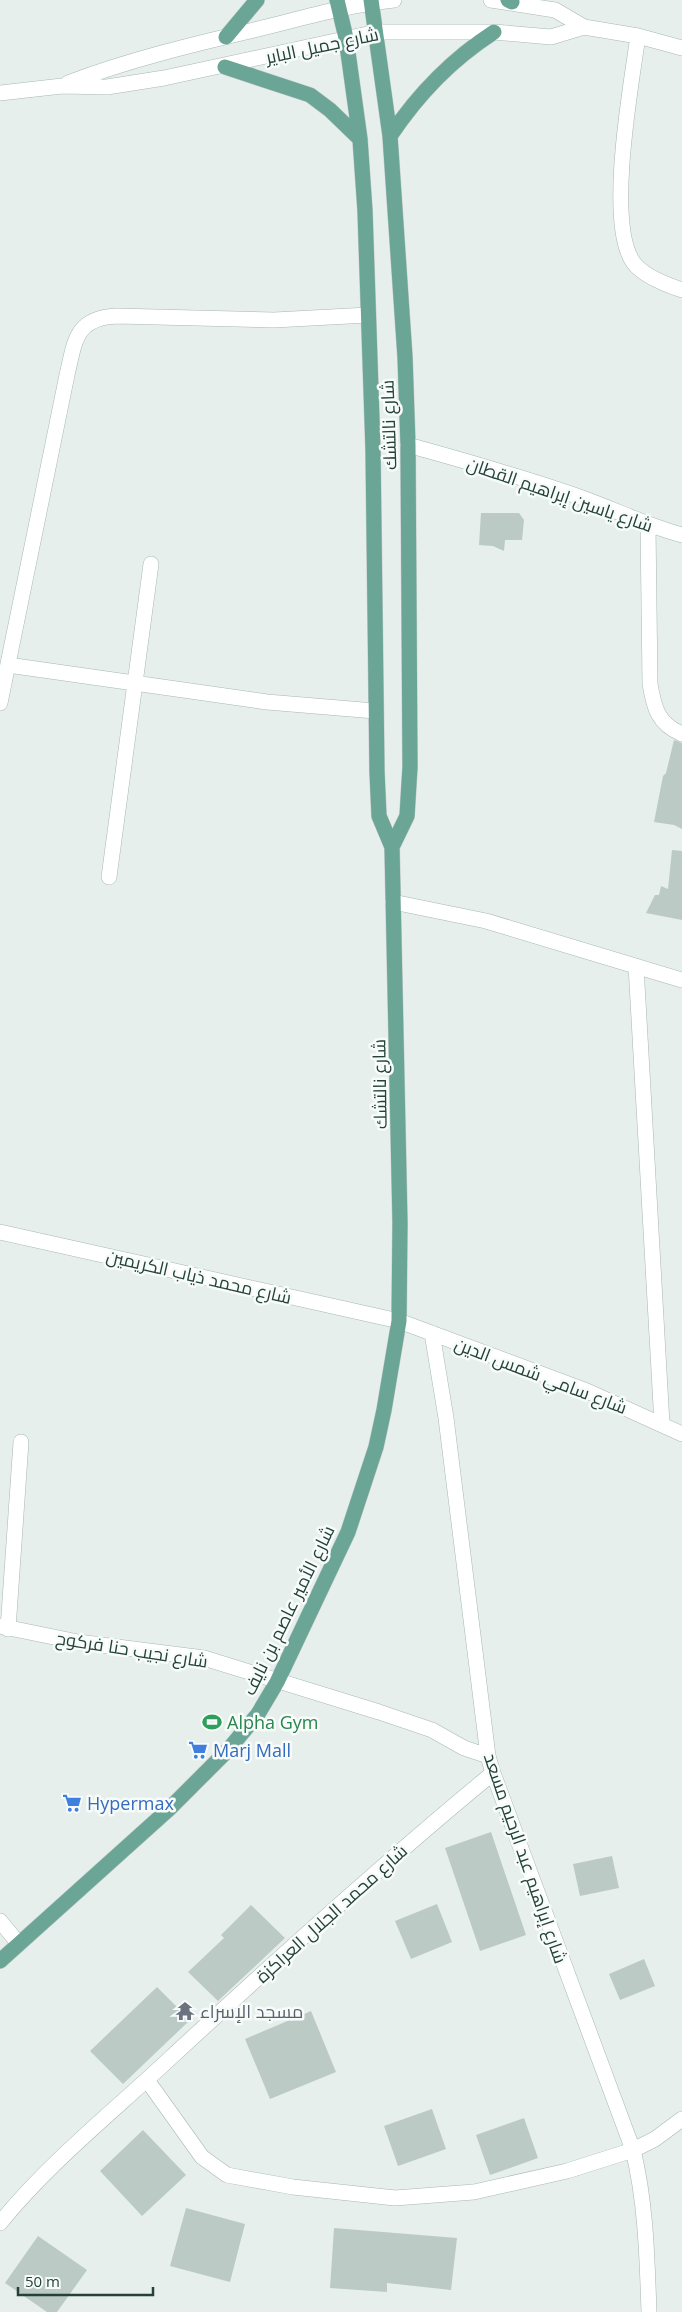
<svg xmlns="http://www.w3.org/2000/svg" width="682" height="2312" viewBox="0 0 682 2312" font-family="'Open Sans',Cairo,sans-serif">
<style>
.building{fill:#bbcac4}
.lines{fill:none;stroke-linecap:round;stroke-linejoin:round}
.minor-casing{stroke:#a8b8b2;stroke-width:16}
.major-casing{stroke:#c2cac8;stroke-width:16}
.minor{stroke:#fff;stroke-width:15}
.major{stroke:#6aa596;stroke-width:15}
.labels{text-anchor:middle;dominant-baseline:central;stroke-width:5;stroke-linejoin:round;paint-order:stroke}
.street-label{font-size:18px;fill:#24423a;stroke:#f7fbf9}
.leisure-label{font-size:18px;fill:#27864d;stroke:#f7fbf9;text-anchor:start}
.shop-label{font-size:18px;fill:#366cbe;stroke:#f7fbf9;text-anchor:start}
.worship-label{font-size:18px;fill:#5b616d;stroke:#f7fbf9;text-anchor:start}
</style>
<rect width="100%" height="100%" fill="#e6efeb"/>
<path class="building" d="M 481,513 L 519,513 L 524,520 L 522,540 L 505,540 L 504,551 L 493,546 L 479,545 Z
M 674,740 L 682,743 L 682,829 L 674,825 L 654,822 L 663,776 L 666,773 Z
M 672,850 L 682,851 L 682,920 L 646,913 L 655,895 L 659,895 L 661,886 L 668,889 Z
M 491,1832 L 526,1935 L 480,1951 L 445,1848 Z
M 612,1856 L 619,1888 L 580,1896 L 573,1864 Z
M 437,1904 L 452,1942 L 411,1959 L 395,1921 Z
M 251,1905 L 285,1938 L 218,2001 L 188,1972 L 224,1938 L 221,1935 Z
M 644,1959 L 655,1986 L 620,2000 L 609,1974 Z
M 157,1987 L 190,2020 L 123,2084 L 90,2051 Z
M 311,2011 L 336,2072 L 270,2099 L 245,2039 Z
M 432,2109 L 446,2149 L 398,2166 L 384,2126 Z
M 524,2118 L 538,2158 L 490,2175 L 476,2135 Z
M 143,2130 L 186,2175 L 142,2216 L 100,2171 Z
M 186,2208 L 245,2224 L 230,2282 L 170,2266 Z
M 334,2228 L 457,2238 L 451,2290 L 387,2283 L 387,2292 L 330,2288 Z
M 38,2236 L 87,2270 L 57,2312 L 47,2312 L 5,2283 Z"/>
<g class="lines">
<g class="minor-casing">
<path id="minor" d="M 491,0 L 555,10 L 584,27 L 638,36 L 682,48
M 638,36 C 631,86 606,222 633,262 C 642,275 667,285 682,290
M 68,83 C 128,60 191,45 254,30 C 300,19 346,5 394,0
M 0,93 L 62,86 L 107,87 L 164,78 L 377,32 L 494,32 L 551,37 L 584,27
M 408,445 C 468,462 527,478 585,499 C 618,511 648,526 682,535
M 648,526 L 650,684 C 654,708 658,724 682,734
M 8,665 L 267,702 L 375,711
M 0,703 L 67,375 C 75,341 75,318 117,316 L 274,320 L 368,315
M 109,877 L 151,564
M 393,902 L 486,921 L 682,980
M 636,966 L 662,1424
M 0,1232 L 399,1321 L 587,1391 L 682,1434
M 432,1333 L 446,1418 L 488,1756 L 493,1773 L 633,2150 C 646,2203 647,2257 649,2312
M 0,1626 L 78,1642 L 204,1658 L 379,1712 L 432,1730 L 464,1748 L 488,1756
M 8,1629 L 21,1442
M 0,1921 L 19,1944
M 147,2080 L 202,2157 L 227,2175 L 293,2187 L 395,2198 L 474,2192 L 567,2171 L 633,2150 L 655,2139 L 682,2119
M 0,2223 C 48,2164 109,2115 165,2063 C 272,1964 380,1866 493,1773"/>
</g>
<g class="major-casing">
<path id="major" d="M 371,0 L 390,136 L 405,357 L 408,445 L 410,767 L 407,816 L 392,847
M 508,0 L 512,2
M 226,37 L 257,0
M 225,67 L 310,95 L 330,110 L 360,139
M 390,136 C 419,93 451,60 494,32
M 0,1961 L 169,1809 L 228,1750 L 258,1714 L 277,1682 L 348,1532 L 376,1447 L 384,1410 L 399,1321 L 400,1223 L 392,847 L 379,816 L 377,772 L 373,450 L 365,211 L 360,139 L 346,38 L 337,0"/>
</g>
<use href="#minor" class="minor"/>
<use href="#major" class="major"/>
</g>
<defs>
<g id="stadium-bare" transform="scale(1.5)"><path d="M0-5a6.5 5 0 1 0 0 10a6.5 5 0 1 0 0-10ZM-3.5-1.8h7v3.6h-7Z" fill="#2e9e5b" stroke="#f7fbf9" stroke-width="2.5" paint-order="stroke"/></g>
<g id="supermarket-bare" transform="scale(1.5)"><path d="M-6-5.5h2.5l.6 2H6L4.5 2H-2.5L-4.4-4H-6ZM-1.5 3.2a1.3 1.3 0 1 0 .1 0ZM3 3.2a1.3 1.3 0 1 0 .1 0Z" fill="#3f7fe0" stroke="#f7fbf9" stroke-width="2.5" paint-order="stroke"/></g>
<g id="temple-bare" transform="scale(1.5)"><path d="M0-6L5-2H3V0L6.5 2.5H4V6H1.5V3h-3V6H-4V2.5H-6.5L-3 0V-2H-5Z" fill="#6b7280" stroke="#f7fbf9" stroke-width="2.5" paint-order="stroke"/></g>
</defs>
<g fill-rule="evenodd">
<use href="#stadium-bare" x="212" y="1722"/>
<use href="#supermarket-bare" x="198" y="1750"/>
<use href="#supermarket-bare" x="72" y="1803"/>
<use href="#temple-bare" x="185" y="2011"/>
</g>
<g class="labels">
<g class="street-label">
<text transform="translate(322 45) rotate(-12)">شارع جميل الباير</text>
<text transform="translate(388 425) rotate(-92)">شارع نالتشك</text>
<text transform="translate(560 494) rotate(19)">شارع ياسين إبراهيم القطان</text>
<text transform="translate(379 1084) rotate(-91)">شارع نالتشك</text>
<text transform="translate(199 1276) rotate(13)">شارع محمد ذياب الكريمين</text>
<text transform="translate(541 1375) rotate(21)">شارع سامي شمس الدين</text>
<text transform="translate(288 1610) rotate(-64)">شارع الأمير عاصم بن نايف</text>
<text transform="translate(132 1649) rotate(9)">شارع نجيب حنا فركوح</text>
<text transform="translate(526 1858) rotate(71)">شارع إبراهيم عبد الرحيم مسعد</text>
<text transform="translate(331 1913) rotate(-42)">شارع محمد الجلال العراكزة</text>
</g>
<g class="leisure-label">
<text x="227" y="1722">Alpha Gym</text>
</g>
<g class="shop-label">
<text x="213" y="1750">Marj Mall</text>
<text x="87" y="1803">Hypermax</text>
</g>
<g class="worship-label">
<text x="200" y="2011">مسجد الإسراء</text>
</g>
</g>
<path d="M18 2287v8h135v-8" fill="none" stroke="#24423a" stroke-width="2.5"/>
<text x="25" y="2287" font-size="15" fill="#24423a" stroke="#f7fbf9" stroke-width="4" paint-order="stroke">50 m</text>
</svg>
